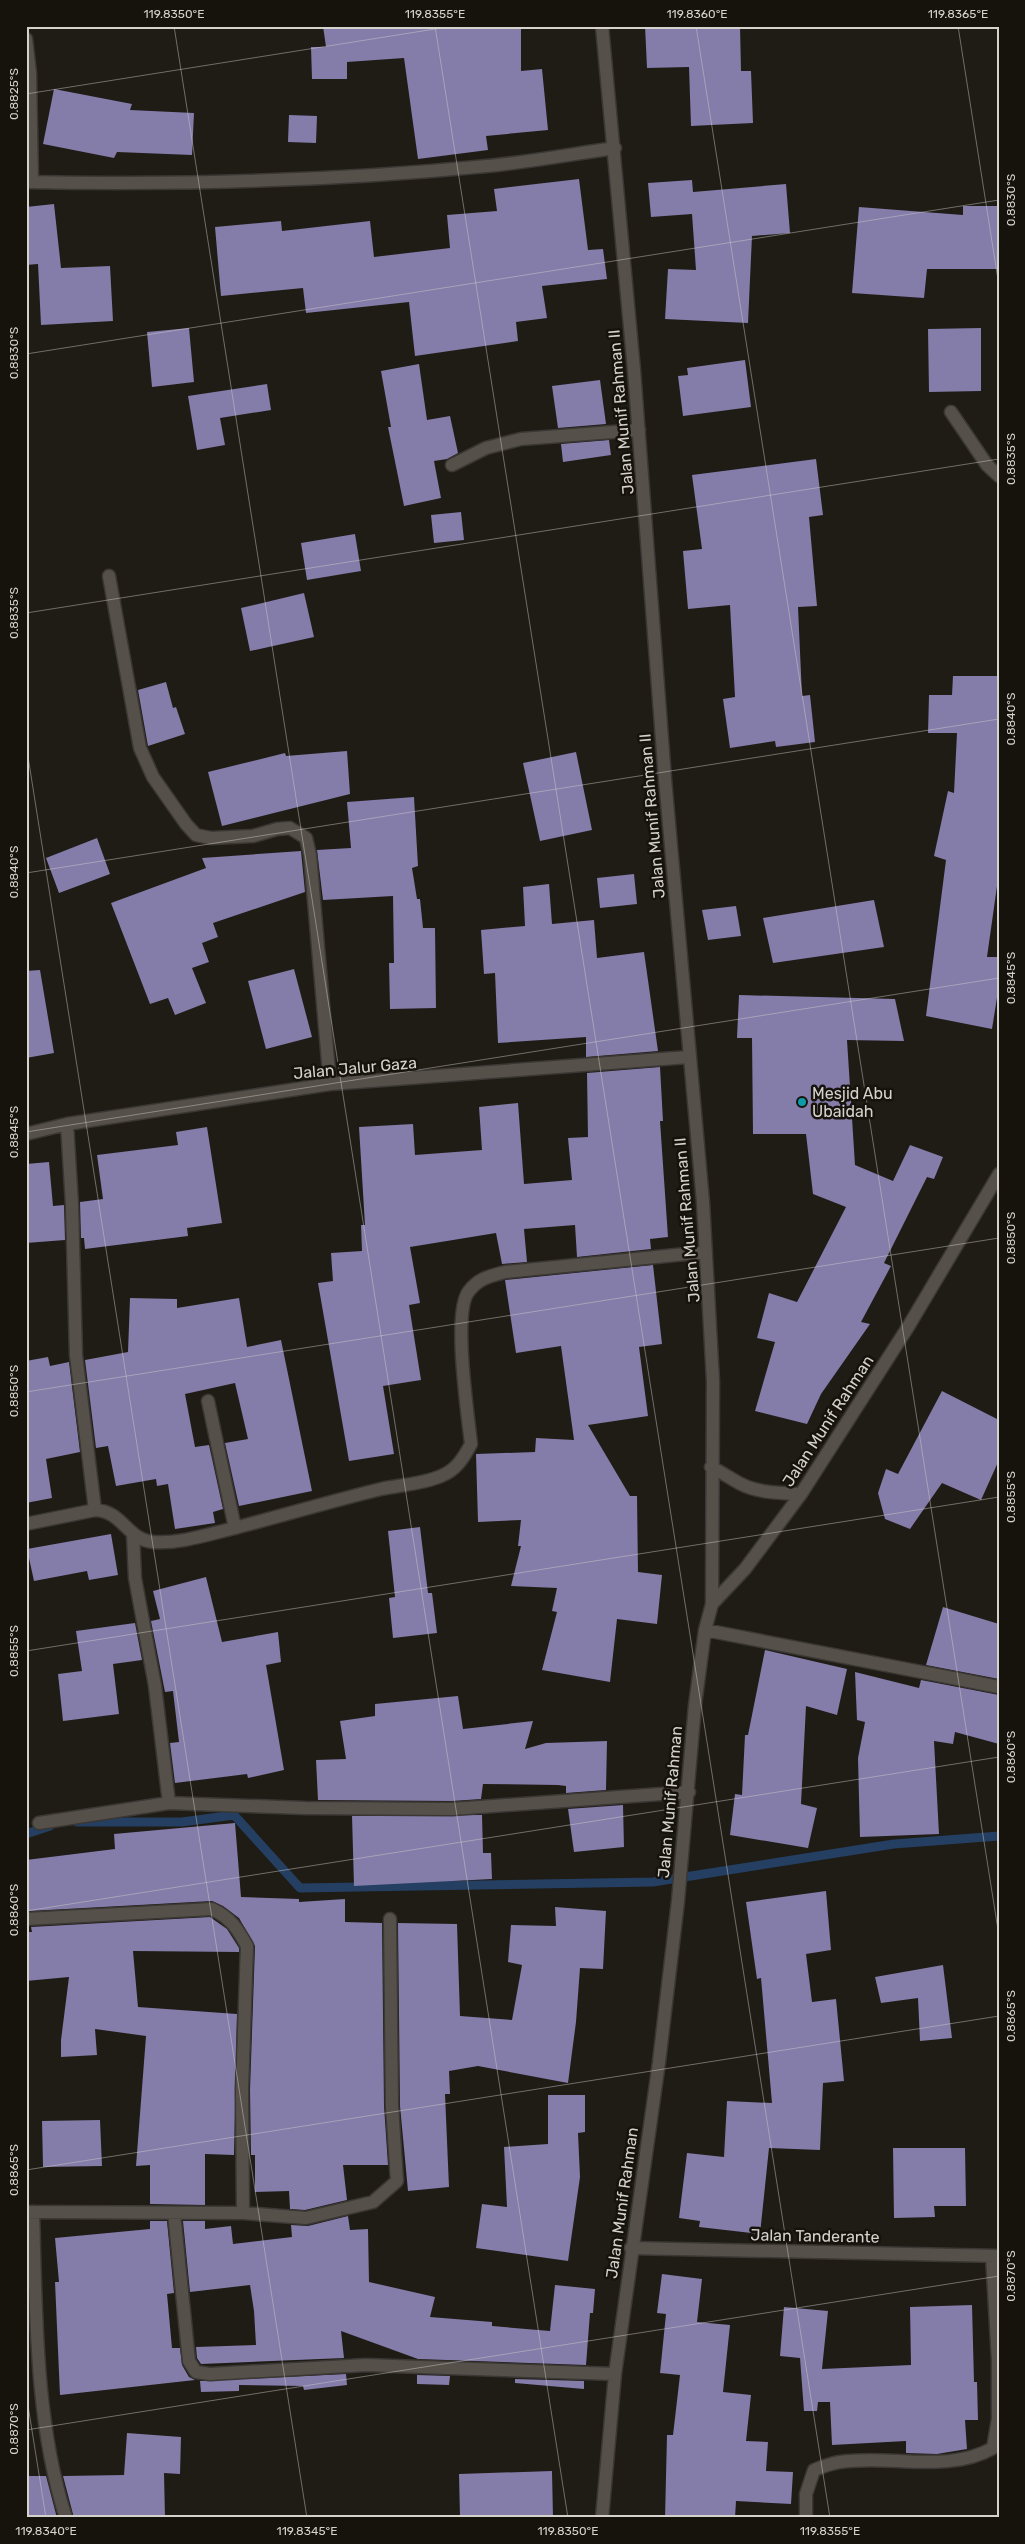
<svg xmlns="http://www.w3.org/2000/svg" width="1025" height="2544" viewBox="0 0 1025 2544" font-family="Rubik,sans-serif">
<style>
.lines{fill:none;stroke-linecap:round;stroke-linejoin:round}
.stream{stroke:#243f61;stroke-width:9}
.building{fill:#847ca9}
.minor-casing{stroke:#3a3734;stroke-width:15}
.minor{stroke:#55504a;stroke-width:12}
.ticks{fill:none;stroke:#d5d2ce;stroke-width:1;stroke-opacity:0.45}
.culture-dot{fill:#0f9aa8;stroke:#16120c;stroke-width:2}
.labels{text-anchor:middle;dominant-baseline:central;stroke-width:5;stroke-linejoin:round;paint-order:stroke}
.street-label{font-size:16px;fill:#d5d2ce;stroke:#16120c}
.poi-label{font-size:16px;fill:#d5d2ce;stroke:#16120c;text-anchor:start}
.neatline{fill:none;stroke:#d5d2ce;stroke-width:2}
.ticks-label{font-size:12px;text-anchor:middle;fill:#d5d2ce}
</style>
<rect width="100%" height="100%" fill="#1f1b15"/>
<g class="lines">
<path class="stream" d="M 77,1822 L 182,1822 L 234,1815 L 300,1888 L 653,1882 L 894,1844 L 999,1836
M 26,1834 L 50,1826"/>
</g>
<path class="building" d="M 323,26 L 521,26 L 521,71 L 542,69 L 548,130 L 486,136 L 488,150 L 418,159 L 404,58 L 347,62 L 347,79 L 312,79 L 311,47 L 326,47 Z
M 645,26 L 740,26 L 741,71 L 751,71 L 753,123 L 691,126 L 689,67 L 647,68 Z
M 54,89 L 132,104 L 130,110 L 194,113 L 192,155 L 117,152 L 114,158 L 43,144 Z
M 289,115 L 317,116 L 316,143 L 288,142 Z
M 579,179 L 588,250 L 603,249 L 607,279 L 542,286 L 547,318 L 516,322 L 518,341 L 415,356 L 409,302 L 306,313 L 303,288 L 221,296 L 215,227 L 281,221 L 282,231 L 370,221 L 374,257 L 450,248 L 447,215 L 497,211 L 494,189 Z
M 692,180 L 693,192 L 786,184 L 790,233 L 752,236 L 748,323 L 665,319 L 668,269 L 696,270 L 692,214 L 651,217 L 648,183 Z
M 54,204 L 61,268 L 110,266 L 113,321 L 41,325 L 38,264 L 26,265 L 26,207 Z
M 963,206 L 999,206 L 999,269 L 927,269 L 924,298 L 852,293 L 859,207 L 963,215 Z
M 189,328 L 194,382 L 152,387 L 147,332 Z
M 981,328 L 981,391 L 929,392 L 928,329 Z
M 745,360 L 751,407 L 683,416 L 678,376 L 688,375 L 687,368 Z
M 419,364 L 427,420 L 450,416 L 458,453 L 447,459 L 434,461 L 441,498 L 404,506 L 388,427 L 391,427 L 381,371 Z
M 600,380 L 606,424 L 558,428 L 552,386 Z
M 267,384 L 271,410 L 220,418 L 225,445 L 197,450 L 188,396 Z
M 609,440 L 611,455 L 563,462 L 561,444 Z
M 816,459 L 823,515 L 809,517 L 817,606 L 798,607 L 802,696 L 810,695 L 815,742 L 776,747 L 775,741 L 730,748 L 723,699 L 735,697 L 730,605 L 688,609 L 683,551 L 702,549 L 692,475 Z
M 461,512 L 464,540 L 434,543 L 431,515 Z
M 355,534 L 361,571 L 307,580 L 301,543 Z
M 304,593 L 314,637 L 250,651 L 241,608 Z
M 953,676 L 999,676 L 999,872 L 987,957 L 999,957 L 999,985 L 992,1029 L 926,1016 L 946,860 L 934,856 L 948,791 L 954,793 L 957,733 L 928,733 L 929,695 L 952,695 Z
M 166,682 L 173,708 L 176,707 L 185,734 L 148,746 L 138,690 Z
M 347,751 L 350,794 L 222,826 L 208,772 L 285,753 L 286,756 Z
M 576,752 L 592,830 L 540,841 L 523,763 Z
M 414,797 L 418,866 L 412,868 L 417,899 L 420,899 L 423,928 L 435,928 L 436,1008 L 390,1009 L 389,963 L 394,963 L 393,896 L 323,900 L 317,850 L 351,848 L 347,802 Z
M 97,838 L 110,874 L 59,893 L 46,858 Z
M 301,851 L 305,892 L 213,923 L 218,937 L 202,943 L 209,962 L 192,968 L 206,1003 L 175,1015 L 168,998 L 150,1004 L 111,903 L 206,868 L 202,858 Z
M 634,874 L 637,904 L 600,908 L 597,878 Z
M 549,884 L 552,924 L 594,920 L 597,958 L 644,952 L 658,1051 L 586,1057 L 586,1037 L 498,1043 L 495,973 L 484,974 L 481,930 L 525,926 L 523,887 Z
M 874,900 L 884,947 L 773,963 L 763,918 Z
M 736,906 L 741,936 L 708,940 L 702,910 Z
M 294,969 L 312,1037 L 266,1049 L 248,981 Z
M 40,970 L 54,1053 L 26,1058 L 26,971 Z
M 739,995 L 895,999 L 904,1041 L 847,1040 L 855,1165 L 893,1181 L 910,1145 L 943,1157 L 934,1179 L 927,1177 L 884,1263 L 891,1266 L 861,1322 L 870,1324 L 821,1394 L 807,1424 L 755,1411 L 775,1342 L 757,1338 L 769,1293 L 797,1302 L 846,1207 L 813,1194 L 806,1134 L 753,1134 L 752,1038 L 737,1038 Z
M 660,1067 L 663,1121 L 660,1121 L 668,1237 L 650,1239 L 651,1249 L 577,1257 L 575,1225 L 524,1229 L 527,1262 L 502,1264 L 496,1233 L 410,1247 L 420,1303 L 409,1305 L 421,1380 L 383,1386 L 394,1454 L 349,1461 L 318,1283 L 333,1281 L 331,1253 L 362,1251 L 361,1225 L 365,1225 L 359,1127 L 413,1124 L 415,1155 L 482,1150 L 479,1107 L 518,1103 L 524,1184 L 572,1180 L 568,1138 L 588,1137 L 587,1073 Z
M 207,1127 L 222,1223 L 187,1228 L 188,1236 L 85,1249 L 84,1238 L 81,1238 L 80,1202 L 103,1199 L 97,1155 L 178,1145 L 176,1132 Z
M 49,1162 L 53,1206 L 64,1205 L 65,1240 L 26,1243 L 26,1164 Z
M 653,1265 L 662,1344 L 639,1347 L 648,1416 L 588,1425 L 630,1496 L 637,1496 L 638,1572 L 662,1575 L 657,1624 L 617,1619 L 610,1682 L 542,1670 L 557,1612 L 552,1611 L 557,1588 L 511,1586 L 521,1546 L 518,1546 L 521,1520 L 478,1522 L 476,1454 L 535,1452 L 536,1438 L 574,1440 L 561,1346 L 516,1353 L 505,1280 Z
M 130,1298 L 177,1299 L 177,1308 L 239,1298 L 247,1347 L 281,1340 L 312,1491 L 239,1506 L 225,1443 L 248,1439 L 235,1383 L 185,1394 L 195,1447 L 209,1445 L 223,1509 L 213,1512 L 215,1523 L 175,1529 L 168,1484 L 157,1486 L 156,1479 L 116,1486 L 108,1446 L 96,1448 L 85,1360 L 128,1352 Z
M 48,1357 L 50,1366 L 69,1362 L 80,1452 L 46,1459 L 52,1498 L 26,1503 L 26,1361 Z
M 942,1391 L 999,1420 L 999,1460 L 981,1500 L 942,1483 L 910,1529 L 885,1519 L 878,1493 L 886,1469 L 898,1474 Z
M 420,1527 L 428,1593 L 432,1593 L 437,1633 L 393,1638 L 389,1598 L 395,1597 L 388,1531 Z
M 111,1534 L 118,1575 L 89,1580 L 87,1571 L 34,1581 L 27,1549 Z
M 206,1577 L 222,1642 L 278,1632 L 281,1662 L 266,1665 L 284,1770 L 248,1778 L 247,1774 L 175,1783 L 170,1743 L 179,1742 L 173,1691 L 165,1692 L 151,1621 L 160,1619 L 153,1591 Z
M 943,1607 L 999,1624 L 999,1679 L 926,1665 Z
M 135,1623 L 142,1660 L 113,1664 L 119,1714 L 63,1721 L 58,1674 L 82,1671 L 76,1631 Z
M 765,1650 L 847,1669 L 837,1715 L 806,1706 L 801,1804 L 817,1808 L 808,1848 L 730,1835 L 735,1794 L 742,1795 L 745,1735 L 748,1735 Z
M 855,1672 L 919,1688 L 921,1680 L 999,1695 L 999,1744 L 955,1732 L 953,1744 L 934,1741 L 939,1834 L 860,1837 L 858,1758 L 865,1722 L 857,1720 Z
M 458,1696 L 463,1729 L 533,1721 L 525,1749 L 546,1743 L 607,1741 L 606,1790 L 566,1793 L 566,1786 L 558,1785 L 483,1784 L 481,1799 L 452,1801 L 318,1800 L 316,1760 L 346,1759 L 340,1721 L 375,1716 L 375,1704 Z
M 623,1805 L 624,1847 L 574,1852 L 568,1809 Z
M 482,1815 L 483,1853 L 491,1853 L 492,1879 L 354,1886 L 352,1816 Z
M 235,1823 L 241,1897 L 299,1899 L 299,1902 L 345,1899 L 345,1922 L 382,1923 L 384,2106 L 388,2165 L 343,2165 L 347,2200 L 305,2210 L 290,2209 L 289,2191 L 255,2192 L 255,2155 L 251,2155 L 250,2090 L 255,1946 L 239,1918 L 223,1906 L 212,1901 L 29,1911 L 26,1860 L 115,1849 L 114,1834 Z
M 826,1891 L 831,1950 L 806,1954 L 812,2002 L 836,1999 L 844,2081 L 823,2083 L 820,2150 L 769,2148 L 760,2234 L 699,2227 L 700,2221 L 679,2218 L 687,2153 L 724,2157 L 727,2101 L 772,2103 L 761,1978 L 757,1979 L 746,1902 Z
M 555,1907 L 606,1911 L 603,1969 L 580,1968 L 576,2022 L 568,2083 L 478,2066 L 449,2071 L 450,2094 L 445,2094 L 449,2187 L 408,2191 L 400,2106 L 398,1923 L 457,1924 L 460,2016 L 512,2020 L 522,1965 L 508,1962 L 511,1925 L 556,1926 Z
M 210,1917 L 227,1929 L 239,1948 L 239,1952 L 133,1951 L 138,2007 L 237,2014 L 234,2155 L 205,2154 L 205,2205 L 150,2204 L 150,2165 L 136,2166 L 146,2036 L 95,2029 L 97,2055 L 61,2057 L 61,2040 L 69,1977 L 26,1981 L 26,1932 L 32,1932 L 31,1927 Z
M 943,1965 L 952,2038 L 920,2041 L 918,1998 L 881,2003 L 875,1977 Z
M 548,2095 L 585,2095 L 585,2132 L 578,2133 L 580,2177 L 568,2261 L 476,2248 L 482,2204 L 507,2207 L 504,2147 L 548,2144 Z
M 100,2120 L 102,2166 L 43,2167 L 42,2121 Z
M 893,2148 L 965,2148 L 966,2206 L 934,2206 L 935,2217 L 894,2218 Z
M 348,2216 L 350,2230 L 368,2229 L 369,2282 L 435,2297 L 430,2317 L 492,2322 L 492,2326 L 550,2331 L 555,2285 L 595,2289 L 593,2313 L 590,2313 L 586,2365 L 418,2359 L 341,2331 L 344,2358 L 201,2364 L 197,2358 L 196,2347 L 256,2345 L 254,2311 L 250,2285 L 190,2292 L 183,2221 L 205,2221 L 205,2229 L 231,2226 L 233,2244 L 292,2237 L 291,2225 L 308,2226 Z
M 150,2221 L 167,2221 L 174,2293 L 167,2294 L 172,2348 L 180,2348 L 182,2365 L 189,2377 L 195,2380 L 60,2395 L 55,2282 L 59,2282 L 55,2238 L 150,2229 Z
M 662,2274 L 702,2279 L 697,2322 L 730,2325 L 723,2392 L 751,2395 L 746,2441 L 768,2442 L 766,2471 L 793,2472 L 791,2504 L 736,2501 L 735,2518 L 665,2518 L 667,2435 L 673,2435 L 680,2375 L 660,2373 L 666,2314 L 657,2313 Z
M 972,2305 L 974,2382 L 977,2382 L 978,2420 L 965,2420 L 967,2449 L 937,2454 L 906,2453 L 906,2441 L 832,2445 L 830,2402 L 818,2402 L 817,2411 L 804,2411 L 800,2358 L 780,2356 L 784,2307 L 828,2311 L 822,2369 L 911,2365 L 910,2307 Z
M 346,2374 L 347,2385 L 304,2390 L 303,2386 L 239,2385 L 239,2391 L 201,2392 L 200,2381 Z
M 417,2375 L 450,2376 L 449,2385 L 417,2384 Z
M 515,2379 L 584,2381 L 584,2389 L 515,2383 Z
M 127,2433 L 181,2437 L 180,2474 L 164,2473 L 165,2518 L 74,2518 L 63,2476 L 124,2475 Z
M 552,2471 L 553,2518 L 509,2518 L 509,2515 L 460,2517 L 459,2474 Z
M 26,2476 L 46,2476 L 57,2518 L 26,2518 Z"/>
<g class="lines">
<g class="minor-casing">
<path id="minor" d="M 602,26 L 634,370 L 665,779 L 703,1202 L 713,1381 L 712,1604
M 26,39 L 30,73 L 32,182
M 26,182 C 180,185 334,181 487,166 C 530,162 572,154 615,148
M 951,412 L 987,465 L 999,476
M 452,465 L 486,448 L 521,439 L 639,430
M 109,576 L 140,748 L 153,777 L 186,824 L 196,835 L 211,838 L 253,836 L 277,829 L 290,828 L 306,838 L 310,855 L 330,1084
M 67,1124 L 72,1205 L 76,1355 L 95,1510
M 26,1134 L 67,1124 L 330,1084 L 689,1057
M 208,1401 L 235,1528
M 711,1467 C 721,1472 730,1478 739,1483 C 757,1493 780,1493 801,1494
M 26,1524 L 95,1510 C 123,1511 127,1540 153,1542 C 180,1544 209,1534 235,1528 C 284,1515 332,1501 381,1489 C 400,1485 423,1484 441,1476 C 456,1470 463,1459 471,1444 C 468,1415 452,1311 469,1291 C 479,1278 490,1276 505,1272 L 706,1252
M 133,1534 L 135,1578 L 155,1686 L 169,1803
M 705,1630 L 999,1687
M 39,1823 L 169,1803 L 305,1808 L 452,1809 L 689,1792
M 26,1919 L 212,1909 C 231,1918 237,1928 247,1946 L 242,2090 L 243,2213
M 26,2212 L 243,2213 L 306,2218 L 373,2202 L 397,2181 L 392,2106 L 390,1919
M 33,2212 C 36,2311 35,2423 66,2518
M 174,2213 L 189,2361 L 196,2372 L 210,2374 L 366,2365 L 615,2374
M 631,2248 L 999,2256
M 602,2518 L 615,2374 L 659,2062 L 678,1901 L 695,1705 L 705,1630 L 712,1604 L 745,1569 L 801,1494 L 908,1327 L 999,1174
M 806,2518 L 806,2494 L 814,2470 C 822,2467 831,2463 840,2462 C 889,2454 948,2474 993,2448 L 998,2419 L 998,2360 L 992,2256"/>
</g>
<use href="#minor" class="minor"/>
</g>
<path class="ticks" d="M 174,26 L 568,2518M 435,26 L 830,2518M 696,26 L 999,1936M 958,26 L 999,286M 26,94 L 454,26M 26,354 L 999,200M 26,613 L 999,459M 26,744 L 307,2518M 26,873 L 999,719M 26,1132 L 999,978M 26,1392 L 999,1238M 26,1651 L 999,1497M 26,1911 L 999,1757M 26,2170 L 999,2016M 26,2393 L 46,2518M 26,2430 L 999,2276"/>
<circle class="culture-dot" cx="802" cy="1102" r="5"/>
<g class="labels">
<g class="street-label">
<text transform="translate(621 412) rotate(-95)">Jalan Munif Rahman II</text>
<text transform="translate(652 816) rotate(-95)">Jalan Munif Rahman II</text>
<text transform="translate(355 1068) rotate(-5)">Jalan Jalur Gaza</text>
<text transform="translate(687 1220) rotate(-95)">Jalan Munif Rahman II</text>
<text transform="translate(828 1421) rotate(-57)">Jalan Munif Rahman</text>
<text transform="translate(670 1802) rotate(-85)">Jalan Munif Rahman</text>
<text transform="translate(622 2203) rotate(-82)">Jalan Munif Rahman</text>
<text transform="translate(815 2236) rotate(1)">Jalan Tanderante</text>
</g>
<g class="poi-label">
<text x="812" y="1093">Mesjid Abu<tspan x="812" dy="18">Ubaidah</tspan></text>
</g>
</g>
<rect width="1025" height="2544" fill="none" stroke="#16120c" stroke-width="55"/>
<rect x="28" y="28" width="970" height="2488" class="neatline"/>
<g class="ticks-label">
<text x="174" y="18">119.8350°E</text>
<text x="435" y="18">119.8355°E</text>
<text x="697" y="18">119.8360°E</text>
<text x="958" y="18">119.8365°E</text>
<text transform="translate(14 94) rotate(-90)" y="4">0.8825°S</text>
<text transform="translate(1011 200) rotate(-90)" y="4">0.8830°S</text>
<text transform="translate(14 353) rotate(-90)" y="4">0.8830°S</text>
<text transform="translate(1011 459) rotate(-90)" y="4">0.8835°S</text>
<text transform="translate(14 613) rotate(-90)" y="4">0.8835°S</text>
<text transform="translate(1011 719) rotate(-90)" y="4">0.8840°S</text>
<text transform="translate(14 872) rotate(-90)" y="4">0.8840°S</text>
<text transform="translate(1011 978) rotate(-90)" y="4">0.8845°S</text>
<text transform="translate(14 1132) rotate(-90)" y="4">0.8845°S</text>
<text transform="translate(1011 1238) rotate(-90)" y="4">0.8850°S</text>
<text transform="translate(14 1391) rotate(-90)" y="4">0.8850°S</text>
<text transform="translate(1011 1497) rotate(-90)" y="4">0.8855°S</text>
<text transform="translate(14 1651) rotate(-90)" y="4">0.8855°S</text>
<text transform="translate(1011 1757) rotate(-90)" y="4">0.8860°S</text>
<text transform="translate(14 1910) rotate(-90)" y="4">0.8860°S</text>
<text transform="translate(1011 2016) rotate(-90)" y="4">0.8865°S</text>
<text transform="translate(14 2170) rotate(-90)" y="4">0.8865°S</text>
<text transform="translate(1011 2276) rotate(-90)" y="4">0.8870°S</text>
<text transform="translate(14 2429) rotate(-90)" y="4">0.8870°S</text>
<text x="46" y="2535">119.8340°E</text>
<text x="307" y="2535">119.8345°E</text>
<text x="568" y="2535">119.8350°E</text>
<text x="830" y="2535">119.8355°E</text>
</g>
</svg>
